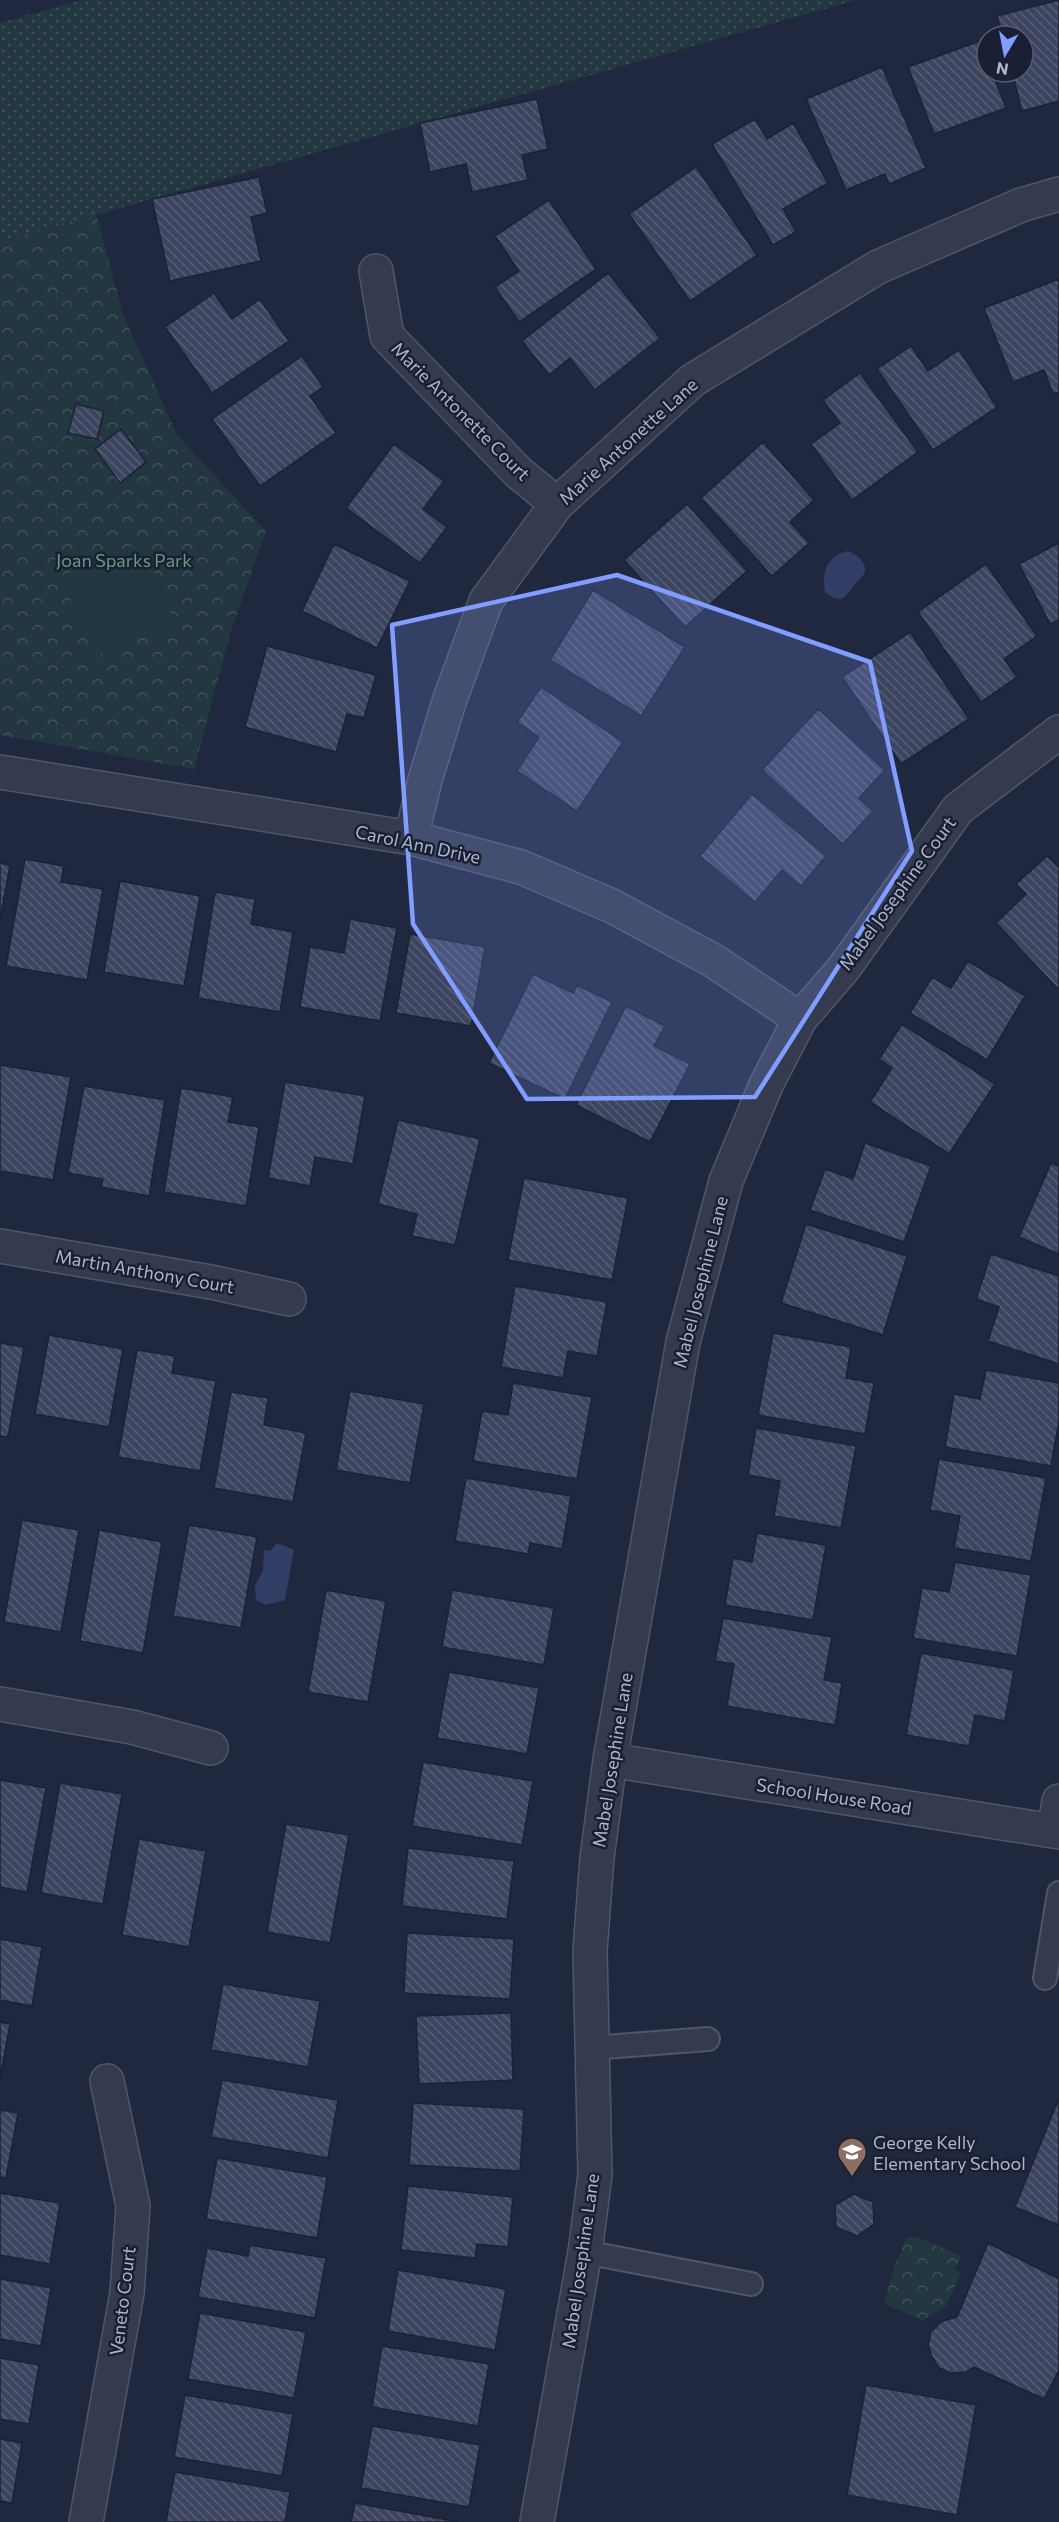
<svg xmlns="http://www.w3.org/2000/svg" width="1059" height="2522" viewBox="0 0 1059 2522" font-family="Commissioner,sans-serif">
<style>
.grass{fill:url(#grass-dots)}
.park{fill:url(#park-crowns)}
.pitch{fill:#22373f}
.water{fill:#313e65}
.building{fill:url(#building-back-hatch);stroke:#1c2235;stroke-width:1.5}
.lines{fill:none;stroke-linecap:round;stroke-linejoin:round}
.service-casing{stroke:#505669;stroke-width:26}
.minor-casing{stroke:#505669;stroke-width:36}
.service{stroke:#353b4e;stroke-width:22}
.minor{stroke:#353b4e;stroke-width:33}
.marked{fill:#809dff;fill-opacity:0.2;stroke:#809dff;stroke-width:4.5;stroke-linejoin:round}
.labels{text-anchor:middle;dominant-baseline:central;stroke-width:5;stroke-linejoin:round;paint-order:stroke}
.street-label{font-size:18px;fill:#b0b6ca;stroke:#1a2033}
.park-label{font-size:18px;fill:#649d7b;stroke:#1a2033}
.poi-label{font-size:18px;fill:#b0b6ca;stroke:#1a2033;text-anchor:start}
</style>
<defs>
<pattern id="grass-dots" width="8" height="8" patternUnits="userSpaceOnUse" patternTransform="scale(1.5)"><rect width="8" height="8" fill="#22373f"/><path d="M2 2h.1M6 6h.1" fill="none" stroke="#405259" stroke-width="1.8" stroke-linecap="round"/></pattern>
<pattern id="park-crowns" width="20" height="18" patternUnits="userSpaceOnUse" patternTransform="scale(1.5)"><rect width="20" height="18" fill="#22373f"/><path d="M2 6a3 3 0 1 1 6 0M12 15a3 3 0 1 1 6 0" fill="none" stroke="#405259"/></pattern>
<pattern id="building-back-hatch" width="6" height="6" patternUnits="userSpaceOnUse" patternTransform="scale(1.5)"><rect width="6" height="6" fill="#3c445f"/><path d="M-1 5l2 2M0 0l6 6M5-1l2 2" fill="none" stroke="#565d75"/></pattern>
</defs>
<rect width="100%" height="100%" fill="#20283f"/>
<path class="grass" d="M 81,0 L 856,0 L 0,242 L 0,23 Z"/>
<path class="park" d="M 96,214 L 123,314 L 177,435 L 266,531 L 231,631 L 194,769 L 0,735 L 0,242 Z
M 915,2236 L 961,2256 L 955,2269 L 961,2273 L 946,2306 L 923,2320 L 884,2304 L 894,2267 L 906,2239 Z"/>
<path class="pitch" d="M 142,542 L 175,624 L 94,657 L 61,576 Z"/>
<path class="water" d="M 848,551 C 858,555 871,565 862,577 C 860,579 857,581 855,584 C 844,597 843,606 825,592 C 821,572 828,555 848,551 Z
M 280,1544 L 294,1550 L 285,1600 L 266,1605 L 256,1600 L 255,1585 L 263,1571 L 264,1550 L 270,1551 L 276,1544 Z"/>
<path class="building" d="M 1059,0 L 1059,101 L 1022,111 L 1012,72 L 1023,72 L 1023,36 L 1003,36 L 997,16 Z
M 980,41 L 987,59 L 987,72 L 992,72 L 1006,108 L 934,134 L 908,67 Z
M 882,67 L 926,168 L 889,184 L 885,174 L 846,190 L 806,99 Z
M 537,99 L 548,149 L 522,155 L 528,180 L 472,192 L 466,164 L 430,172 L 420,123 Z
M 755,119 L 767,139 L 793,123 L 828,183 L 783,209 L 796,232 L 773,245 L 712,144 Z
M 696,167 L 757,255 L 690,301 L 629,214 Z
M 259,177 L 267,213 L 251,217 L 261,261 L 170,281 L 152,199 Z
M 549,200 L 596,269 L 519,322 L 495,287 L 519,271 L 495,236 Z
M 608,273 L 660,338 L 595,390 L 570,358 L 549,375 L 522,341 Z
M 1059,279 L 1059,392 L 1053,394 L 1044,370 L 1013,382 L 984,308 Z
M 214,293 L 232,319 L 260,299 L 289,341 L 212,393 L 165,327 Z
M 911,346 L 928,371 L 959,350 L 997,407 L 933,450 L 877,369 Z
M 302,356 L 323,387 L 310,396 L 336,433 L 260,486 L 212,419 Z
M 860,373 L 918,452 L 852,500 L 811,444 L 840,423 L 823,400 Z
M 76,404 L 104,411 L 97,439 L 68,433 Z
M 121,429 L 146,462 L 120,483 L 95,449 Z
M 763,442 L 814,500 L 790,522 L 809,543 L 772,576 L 701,498 Z
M 394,444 L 444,481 L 423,509 L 447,527 L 420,563 L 346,508 Z
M 687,504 L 747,571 L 685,627 L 624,560 Z
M 1059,543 L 1059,620 L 1050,624 L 1019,564 Z
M 334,544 L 410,581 L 377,648 L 302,611 Z
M 986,564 L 1037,636 L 1004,659 L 1017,677 L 981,702 L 918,612 Z
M 593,590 L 685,647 L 641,716 L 550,660 Z
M 910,632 L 969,719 L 901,764 L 842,677 Z
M 267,646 L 376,675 L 364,718 L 347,714 L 336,752 L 245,727 Z
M 541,687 L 623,742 L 577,811 L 517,771 L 539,737 L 517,722 Z
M 818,709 L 885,770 L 859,798 L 873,811 L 843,844 L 762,770 Z
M 752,794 L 826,856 L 801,886 L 782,870 L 755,902 L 700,856 Z
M 1047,856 L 1059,868 L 1059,990 L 996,923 L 1026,894 L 1016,884 Z
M 25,859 L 64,866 L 61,882 L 103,889 L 87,980 L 6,966 Z
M 0,863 L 10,865 L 0,921 Z
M 120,881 L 200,896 L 184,986 L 104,972 Z
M 215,892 L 255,899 L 251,924 L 293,932 L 280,1012 L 198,998 Z
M 350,919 L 397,928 L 380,1021 L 300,1007 L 310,947 L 344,953 Z
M 410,934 L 485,947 L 471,1026 L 396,1013 Z
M 968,961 L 1025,996 L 987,1060 L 910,1013 L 932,977 L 951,988 Z
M 533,974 L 573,993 L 577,985 L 612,1002 L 565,1099 L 489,1063 Z
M 626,1006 L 665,1026 L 654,1046 L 690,1064 L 650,1142 L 576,1105 Z
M 902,1024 L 995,1084 L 949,1154 L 870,1102 L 892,1068 L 879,1059 Z
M 0,1065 L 71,1077 L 53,1180 L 0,1171 Z
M 285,1082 L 365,1096 L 353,1164 L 315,1157 L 310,1186 L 268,1178 Z
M 84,1086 L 165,1100 L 149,1196 L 101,1187 L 103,1179 L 68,1173 Z
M 181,1088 L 233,1097 L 228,1122 L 259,1127 L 246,1206 L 164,1192 Z
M 398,1120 L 480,1139 L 455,1245 L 412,1236 L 417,1214 L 378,1204 Z
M 865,1143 L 931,1166 L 904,1242 L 810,1210 L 825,1169 L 853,1179 Z
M 1051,1163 L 1059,1166 L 1059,1254 L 1019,1237 Z
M 524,1178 L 628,1198 L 612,1280 L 508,1260 Z
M 806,1224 L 907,1256 L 883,1335 L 781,1303 Z
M 991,1254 L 1059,1276 L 1059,1364 L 988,1341 L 999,1307 L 976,1299 Z
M 515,1286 L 607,1302 L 597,1356 L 568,1351 L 563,1378 L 501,1367 Z
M 773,1333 L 851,1347 L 846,1378 L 874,1383 L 865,1434 L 758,1415 Z
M 49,1335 L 123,1349 L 109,1427 L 35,1414 Z
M 0,1343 L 24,1347 L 8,1437 L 0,1436 Z
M 137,1350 L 175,1356 L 172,1373 L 216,1381 L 200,1471 L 118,1457 Z
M 986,1370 L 1059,1383 L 1059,1421 L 1051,1466 L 945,1447 L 954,1394 L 980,1399 Z
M 513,1383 L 592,1397 L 577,1479 L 473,1461 L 482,1411 L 508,1415 Z
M 350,1391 L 424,1404 L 410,1483 L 336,1470 Z
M 231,1392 L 268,1398 L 264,1425 L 306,1433 L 293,1502 L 214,1488 Z
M 756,1428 L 856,1446 L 841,1528 L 774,1516 L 780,1481 L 748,1475 Z
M 939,1459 L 1046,1478 L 1031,1561 L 954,1548 L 960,1516 L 930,1510 Z
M 466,1478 L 571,1496 L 562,1549 L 530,1543 L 528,1554 L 455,1541 Z
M 22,1520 L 79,1530 L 61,1632 L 4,1622 Z
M 189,1525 L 257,1537 L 241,1628 L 173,1616 Z
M 99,1530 L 162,1542 L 143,1653 L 80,1641 Z
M 757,1533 L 826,1545 L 813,1620 L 725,1605 L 733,1558 L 752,1562 Z
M 955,1562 L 1031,1575 L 1017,1656 L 913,1638 L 922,1588 L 949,1592 Z
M 326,1590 L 386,1601 L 368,1702 L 308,1692 Z
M 452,1590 L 554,1608 L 544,1665 L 442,1647 Z
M 723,1618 L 832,1637 L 824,1680 L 842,1683 L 835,1725 L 727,1706 L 734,1664 L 715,1661 Z
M 921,1653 L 1014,1670 L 1005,1721 L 975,1715 L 969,1746 L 906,1735 Z
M 449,1672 L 539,1688 L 527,1754 L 437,1738 Z
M 423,1762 L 533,1781 L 522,1845 L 412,1826 Z
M 0,1780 L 46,1788 L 27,1892 L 0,1887 Z
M 60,1783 L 122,1794 L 103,1904 L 41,1893 Z
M 286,1824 L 349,1835 L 330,1943 L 267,1932 Z
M 139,1839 L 206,1851 L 189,1947 L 122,1935 Z
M 408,1848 L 514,1861 L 507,1919 L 402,1906 Z
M 407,1933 L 514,1939 L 510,1999 L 404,1993 Z
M 0,1939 L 42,1947 L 32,2006 L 0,2000 Z
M 223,1984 L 320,2001 L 308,2067 L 211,2050 Z
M 511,2013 L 513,2080 L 419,2084 L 416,2016 Z
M 0,2022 L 10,2024 L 0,2079 Z
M 222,2080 L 338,2100 L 328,2158 L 211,2137 Z
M 1059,2098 L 1059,2225 L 1015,2207 Z
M 413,2103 L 524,2109 L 520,2171 L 409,2165 Z
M 0,2110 L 18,2113 L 6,2178 L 0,2177 Z
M 217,2158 L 327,2177 L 317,2238 L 206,2219 Z
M 408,2186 L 513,2197 L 508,2247 L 477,2244 L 475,2258 L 401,2250 Z
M 0,2193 L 60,2203 L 50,2264 L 0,2255 Z
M 854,2194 L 873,2202 L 874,2224 L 857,2236 L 836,2227 L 835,2205 Z
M 988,2243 L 1059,2279 L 1059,2370 L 1044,2399 L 974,2367 L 966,2372 L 951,2373 L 939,2368 L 932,2357 L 928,2345 L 931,2332 L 942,2321 L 957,2317 Z
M 250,2245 L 326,2258 L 315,2318 L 198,2297 L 207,2248 L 248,2256 Z
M 398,2270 L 506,2289 L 495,2350 L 388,2331 Z
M 0,2279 L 51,2288 L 41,2346 L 0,2339 Z
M 200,2313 L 306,2332 L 294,2398 L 188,2379 Z
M 382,2346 L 489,2364 L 478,2426 L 372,2407 Z
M 0,2358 L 39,2365 L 29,2424 L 0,2419 Z
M 866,2385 L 976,2405 L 957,2515 L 847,2495 Z
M 185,2395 L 293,2414 L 282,2476 L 174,2457 Z
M 372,2426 L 480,2445 L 469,2507 L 361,2488 Z
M 0,2439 L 22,2443 L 12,2503 L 0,2501 Z
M 175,2472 L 290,2492 L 285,2522 L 166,2522 Z
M 355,2503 L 459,2522 L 351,2522 Z"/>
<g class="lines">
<g class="service-casing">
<path id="service" d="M 1045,1978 L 1059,1893
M 591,2048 L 708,2039
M 585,2252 L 751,2284"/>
</g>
<g class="minor-casing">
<path id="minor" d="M 376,271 L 387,336 L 519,473 L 557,504
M 0,772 L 411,838 L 521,867 L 612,906 L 714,961 L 800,1019
M 411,838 L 425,780 L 450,699 L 486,601 L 557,504 L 693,380 L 878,267 L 1021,205 L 1059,194
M 0,1246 L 211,1282 L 289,1299
M 0,1704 L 132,1727 L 211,1748
M 610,1760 L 1059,1832
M 1054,1831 L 1059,1801
M 86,2522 L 127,2293 L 133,2206 L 107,2081
M 537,2522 L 585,2252 L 595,2175 L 590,1951 L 597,1858 L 610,1760 L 683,1342 L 726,1181 L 766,1085 L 800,1019 L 844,968 L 958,809 L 1059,732"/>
</g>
<use href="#service" class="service"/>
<use href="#minor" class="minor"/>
</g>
<path class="marked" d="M 617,575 L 870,662 L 912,851 L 755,1097 L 527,1099 L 413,924 L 392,625 Z"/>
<defs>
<g id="school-pin" transform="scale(1.5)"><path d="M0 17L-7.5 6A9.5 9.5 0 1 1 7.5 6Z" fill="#8d6e63" stroke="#1a2033"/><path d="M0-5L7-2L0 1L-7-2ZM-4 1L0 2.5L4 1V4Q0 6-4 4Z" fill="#fff"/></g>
</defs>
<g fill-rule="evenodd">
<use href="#school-pin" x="852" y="2152"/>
</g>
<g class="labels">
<g class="street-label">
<text transform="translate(461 411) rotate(45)">Marie Antonette Court</text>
<text transform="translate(628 441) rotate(-42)">Marie Antonette Lane</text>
<text transform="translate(418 844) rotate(12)">Carol Ann Drive</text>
<text transform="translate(897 893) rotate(-54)">Mabel Josephine Court</text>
<text transform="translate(145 1271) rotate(10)">Martin Anthony Court</text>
<text transform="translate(700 1282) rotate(-76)">Mabel Josephine Lane</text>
<text transform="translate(612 1760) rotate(-81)">Mabel Josephine Lane</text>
<text transform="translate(834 1796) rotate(9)">School House Road</text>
<text transform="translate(580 2261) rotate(-82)">Mabel Josephine Lane</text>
<text transform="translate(122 2301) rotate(-83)">Veneto Court</text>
</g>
<g class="park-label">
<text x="124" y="560">Joan Sparks Park</text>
</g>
<g class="poi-label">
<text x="873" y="2142">George Kelly<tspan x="873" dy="21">Elementary School</tspan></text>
</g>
</g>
<g transform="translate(1005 54) rotate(190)"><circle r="28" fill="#1a2033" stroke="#565c6f" stroke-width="1.5"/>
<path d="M0-4.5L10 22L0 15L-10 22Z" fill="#809dff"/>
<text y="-9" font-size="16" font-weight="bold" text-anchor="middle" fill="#b0b6ca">N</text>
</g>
</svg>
